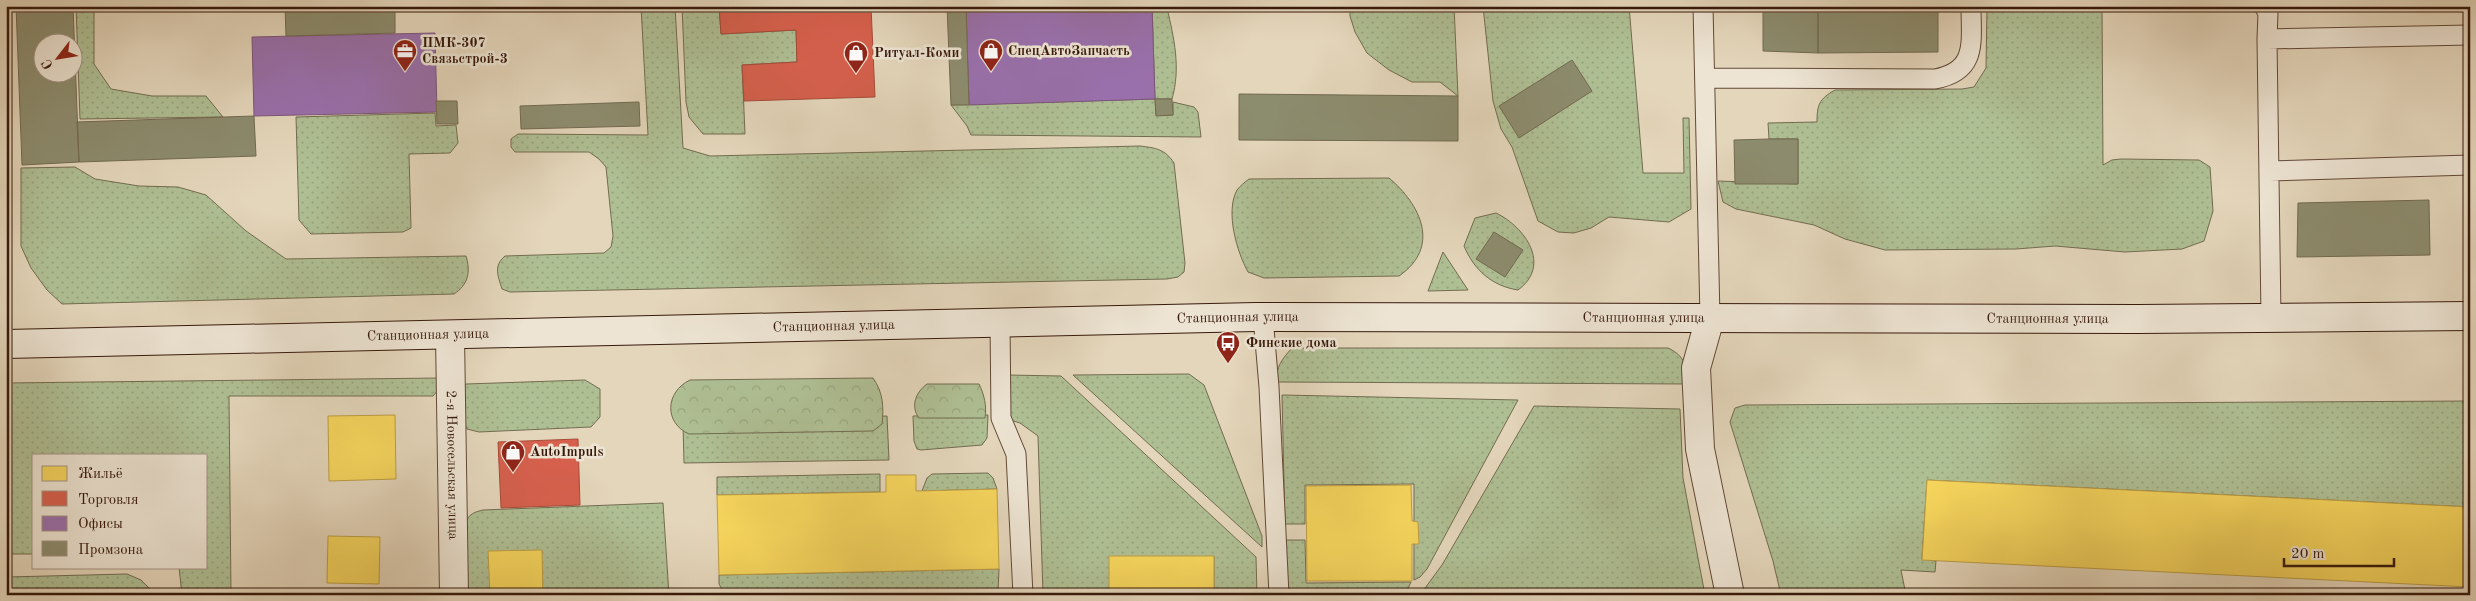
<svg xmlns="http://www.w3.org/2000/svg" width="2476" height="601" viewBox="0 0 2476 601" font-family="'Old Standard TT',serif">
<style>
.grass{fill:url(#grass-dots);stroke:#736c50}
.forest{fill:url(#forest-crowns);stroke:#736c50}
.homes{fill:#f6d55c;stroke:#bd9d44}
.shops{fill:#d6604d;stroke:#a64b39}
.offices{fill:#9970ab;stroke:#7c567b}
.industry{fill:#8c8c6e;stroke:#726a50;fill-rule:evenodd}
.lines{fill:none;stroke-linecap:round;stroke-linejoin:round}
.lane-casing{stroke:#624837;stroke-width:21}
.street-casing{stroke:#624837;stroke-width:30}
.secondary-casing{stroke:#37190b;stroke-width:30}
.lane{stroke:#ede4d3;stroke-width:19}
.street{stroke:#ede4d3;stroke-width:28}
.secondary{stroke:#ede4d3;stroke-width:28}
.labels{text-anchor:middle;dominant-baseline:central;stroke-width:5;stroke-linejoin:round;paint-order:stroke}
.poi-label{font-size:14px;font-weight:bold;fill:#37190b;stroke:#ede4d3;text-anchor:start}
.street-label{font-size:14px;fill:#37190b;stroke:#ede4d3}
</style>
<defs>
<pattern id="grass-dots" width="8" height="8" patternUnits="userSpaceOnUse" patternTransform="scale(1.25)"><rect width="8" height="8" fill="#afbf94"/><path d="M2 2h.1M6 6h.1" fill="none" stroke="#97a47e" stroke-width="1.8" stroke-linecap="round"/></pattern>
<pattern id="forest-crowns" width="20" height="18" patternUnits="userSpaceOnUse" patternTransform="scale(1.25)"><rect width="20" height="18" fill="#afbf94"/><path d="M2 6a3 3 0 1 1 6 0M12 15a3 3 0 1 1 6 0" fill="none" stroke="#97a47e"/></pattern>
</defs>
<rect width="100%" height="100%" fill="#e4d6bb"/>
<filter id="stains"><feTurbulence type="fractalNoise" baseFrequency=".004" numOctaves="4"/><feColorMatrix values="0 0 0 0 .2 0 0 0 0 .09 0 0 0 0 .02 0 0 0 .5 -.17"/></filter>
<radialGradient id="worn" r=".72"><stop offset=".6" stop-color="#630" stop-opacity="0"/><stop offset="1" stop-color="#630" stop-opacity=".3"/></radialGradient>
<path class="grass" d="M 76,6 L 94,6 L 94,64 L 111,89 L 152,96 L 206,96 L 223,117 L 80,119 Z
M 641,6 L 675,6 L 683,148 L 710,156 L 1140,146 C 1156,148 1165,149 1174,163 L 1185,263 L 1184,272 L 1178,277 L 1167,279 L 510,292 L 502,289 C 498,276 493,266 505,256 L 604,253 L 611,247 L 613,236 L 606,167 L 599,159 L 589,152 L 515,152 L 511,147 L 511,139 L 518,134 L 648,135 Z
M 682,6 L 719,6 L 721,34 L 796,30 L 797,62 L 742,65 L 745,134 L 703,134 L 689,117 L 686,102 Z
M 1152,6 L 1165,6 L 1167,8 C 1174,38 1181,68 1172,99 L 1155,99 L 1156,115 L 1173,115 L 1173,102 L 1194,107 L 1198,112 L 1201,137 L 971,135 L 967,126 L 951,105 L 1155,99 Z
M 1350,6 L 1454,6 L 1458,96 L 1440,82 L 1412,82 L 1389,70 L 1367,53 L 1355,32 L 1350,16 Z
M 1483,6 L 1629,6 L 1643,173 L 1684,173 L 1683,118 L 1689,118 L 1691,209 L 1669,222 L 1609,217 L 1591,228 L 1574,233 L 1558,232 L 1538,221 L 1512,147 L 1501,129 L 1493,101 Z
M 1987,6 L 2102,6 L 2103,165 L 2112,160 L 2121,159 L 2199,160 L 2210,167 L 2213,211 L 2204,241 L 2182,249 L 2125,252 L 2055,246 L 2016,249 L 1885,250 L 1845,239 L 1814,225 L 1736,209 L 1723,202 L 1718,181 L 1798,184 L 1798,139 L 1769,139 L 1768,123 L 1817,122 C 1817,105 1819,99 1835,90 L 1962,89 L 1974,87 L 1986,68 Z
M 435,113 L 436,126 L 456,125 L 458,143 L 450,153 L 409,154 L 411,228 L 403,232 L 311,234 L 299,220 L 296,117 Z
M 75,167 L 95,179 L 139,186 L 178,187 L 206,195 L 246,231 L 286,259 L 466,256 C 471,272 468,285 454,294 L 62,304 L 47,290 L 31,268 L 21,246 L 21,168 Z
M 1389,178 C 1421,205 1441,247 1399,276 L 1264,278 L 1248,272 C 1237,252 1225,212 1237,190 C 1240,186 1245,182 1249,179 Z
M 1496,213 C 1525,227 1552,265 1518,290 C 1492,286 1474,270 1464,246 L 1475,218 Z
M 1443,252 L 1468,290 L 1428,291 Z
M 1292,348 L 1668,348 C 1685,356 1687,366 1687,384 L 1276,382 C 1276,367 1282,359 1292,348 Z
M 1189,374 L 1204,385 L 1262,536 L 1262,547 L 1073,375 Z
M 1007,375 L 1061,376 L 1256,557 L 1257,595 L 1214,595 L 1214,556 L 1102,595 L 1043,595 L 1038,436 L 1020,423 L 1007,419 Z
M 440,378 L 439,389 L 433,396 L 229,396 L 231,595 L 182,595 L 179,567 L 206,567 L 206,455 L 34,455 L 34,554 L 6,554 L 6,383 Z
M 585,380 L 600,389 L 600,417 L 591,427 L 479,432 L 467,429 C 460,416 456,397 466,384 Z
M 1282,395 L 1518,400 L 1427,569 L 1420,577 L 1414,580 L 1414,484 L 1305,485 L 1305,524 L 1285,524 Z
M 2470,401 L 2470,507 L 1927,480 L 1922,559 L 1936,561 L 1935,572 L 1901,570 L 1906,595 L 1781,595 L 1773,561 L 1730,422 L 1735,408 L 1745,405 Z
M 1534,406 L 1680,409 L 1683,478 L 1705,595 L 1420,595 L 1442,565 Z
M 988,415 L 987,438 L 982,445 L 921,450 L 917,449 L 914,441 L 913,416 Z
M 887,416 L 889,460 L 684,463 L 683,423 Z
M 988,473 L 993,478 L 997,489 L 922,491 L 927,478 L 932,474 Z
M 880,474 L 880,492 L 717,495 L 717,477 Z
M 663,503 L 669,595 L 466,595 L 465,528 C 467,515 471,513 483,510 Z
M 1285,540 L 1305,540 L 1306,583 L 1411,582 L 1405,595 L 1286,595 Z
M 999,569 L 998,592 L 725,595 L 719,584 L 719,575 Z
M 127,574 L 141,580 L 151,590 L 151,595 L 7,595 L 7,577 Z"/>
<path class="forest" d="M 873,378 C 883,392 884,407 882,424 L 873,431 L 689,434 C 664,423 665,392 690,380 Z
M 927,384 L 979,384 C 984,394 987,406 985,418 L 919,418 C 910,406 916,392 927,384 Z"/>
<path class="homes" d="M 395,415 L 396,479 L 329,481 L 328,416 Z
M 886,475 L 916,475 L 916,491 L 997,489 L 999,569 L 719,575 L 717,495 L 886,492 Z
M 1927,480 L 2470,507 L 2470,587 L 1922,560 Z
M 1411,485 L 1412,521 L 1418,522 L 1419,544 L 1412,544 L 1412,581 L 1307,581 L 1306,486 Z
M 328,536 L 380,537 L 379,584 L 327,583 Z
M 542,550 L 543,595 L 490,595 L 488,551 Z
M 1109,556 L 1214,556 L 1214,595 L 1102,595 L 1102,593 L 1109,593 Z"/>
<path class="shops" d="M 719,6 L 871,6 L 875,97 L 744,101 L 742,65 L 797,62 L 796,30 L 721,34 Z
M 578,439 L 580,505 L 501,508 L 498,442 Z"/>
<path class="offices" d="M 966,6 L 1152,6 L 1155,99 L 969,105 Z
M 435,33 L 437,112 L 254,116 L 252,37 Z"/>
<path class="industry" d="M 16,6 L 73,6 L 79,162 L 22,165 ZM 42,42 L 72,42 L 72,72 L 42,72 Z
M 285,6 L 395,6 L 395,33 L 286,36 Z
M 947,6 L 966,6 L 969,105 L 951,105 Z
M 1818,6 L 1938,6 L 1938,52 L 1818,53 Z
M 1763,10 L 1818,11 L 1818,53 L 1763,51 Z
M 1572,60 L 1592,91 L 1519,138 L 1499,106 Z
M 1239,94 L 1458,96 L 1458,141 L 1239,140 Z
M 1155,99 L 1172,99 L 1173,115 L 1156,116 Z
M 436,101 L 457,101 L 458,124 L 437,124 Z
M 639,102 L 640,126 L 521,129 L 520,106 Z
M 254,116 L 256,156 L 79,162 L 77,122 Z
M 1769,139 L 1798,139 L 1798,184 L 1735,184 L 1734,140 Z
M 2429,200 L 2430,255 L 2297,257 L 2298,203 Z
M 1494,232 L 1523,250 L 1505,277 L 1476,259 Z"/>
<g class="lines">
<g class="lane-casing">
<path id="lane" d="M 1703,6 L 1710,318
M 2264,6 L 2268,13 L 2267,39
M 1705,78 L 1935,79 C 1978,71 1971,42 1971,6
M 2269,171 L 2470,165
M 1263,317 L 1269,387 L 1279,595
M 2271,317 L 2267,39 L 2470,35
M 1000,323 L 1001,418 L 1016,454 L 1023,595"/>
</g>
<g class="street-casing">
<g id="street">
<path d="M 1710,318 L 1696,368 L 1700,449 L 1730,595"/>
<path id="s1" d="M 450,335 L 454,595"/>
</g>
</g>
<g class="secondary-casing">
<g id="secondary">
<path id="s2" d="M 6,344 L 1256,317 L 2138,319 L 2470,316"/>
</g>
</g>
<use href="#lane" class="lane"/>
<use href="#street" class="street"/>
<use href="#secondary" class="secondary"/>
</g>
<defs>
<g id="office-pin" transform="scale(1.25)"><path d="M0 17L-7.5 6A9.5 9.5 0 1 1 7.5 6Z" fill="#8f2418" stroke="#ede4d3"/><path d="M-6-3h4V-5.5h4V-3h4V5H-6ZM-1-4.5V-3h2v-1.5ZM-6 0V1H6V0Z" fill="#fff"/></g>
<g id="shop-pin" transform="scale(1.25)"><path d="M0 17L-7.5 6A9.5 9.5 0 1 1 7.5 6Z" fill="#8f2418" stroke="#ede4d3"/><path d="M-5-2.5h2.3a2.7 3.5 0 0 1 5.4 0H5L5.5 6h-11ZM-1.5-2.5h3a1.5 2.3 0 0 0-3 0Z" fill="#fff"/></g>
<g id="bus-pin" transform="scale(1.25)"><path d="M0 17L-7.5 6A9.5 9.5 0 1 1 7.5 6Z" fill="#8f2418" stroke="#ede4d3"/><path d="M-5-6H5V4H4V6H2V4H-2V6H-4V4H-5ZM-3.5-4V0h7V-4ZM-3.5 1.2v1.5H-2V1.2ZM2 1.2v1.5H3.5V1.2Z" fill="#fff"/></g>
</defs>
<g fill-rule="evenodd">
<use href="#office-pin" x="405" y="51"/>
<use href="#shop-pin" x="991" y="51"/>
<use href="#shop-pin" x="856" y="53"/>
<use href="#bus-pin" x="1228" y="343"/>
<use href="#shop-pin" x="513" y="452"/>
</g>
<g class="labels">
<g class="poi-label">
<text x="422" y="43">ПМК-307<tspan x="422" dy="16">Связьстрой-3</tspan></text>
<text x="1008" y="51">СпецАвтоЗапчасть</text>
<text x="874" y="53">Ритуал-Коми</text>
<text x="1246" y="343">Финские дома</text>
<text x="530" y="452">AutoImpuls</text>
</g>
<g class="street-label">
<text stroke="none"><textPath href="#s2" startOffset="1232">Станционная улица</textPath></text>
<text stroke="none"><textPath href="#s2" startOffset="1638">Станционная улица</textPath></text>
<text stroke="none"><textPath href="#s2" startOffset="2042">Станционная улица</textPath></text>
<text stroke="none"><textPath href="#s2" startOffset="828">Станционная улица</textPath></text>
<text stroke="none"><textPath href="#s2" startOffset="422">Станционная улица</textPath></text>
<text stroke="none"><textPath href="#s1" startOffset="130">2-я Новосельская улица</textPath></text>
</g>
</g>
<rect width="2476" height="601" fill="none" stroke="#e4d6bb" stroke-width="25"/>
<rect x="8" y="8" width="2461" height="586" fill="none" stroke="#37190b" stroke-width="2.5"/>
<rect x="12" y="12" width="2451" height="576" fill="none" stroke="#37190b"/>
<rect x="32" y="454" width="175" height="115" fill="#ede4d3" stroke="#a49383"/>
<rect x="42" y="466" width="25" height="15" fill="#f6d55c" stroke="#a49383"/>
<text x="78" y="478" font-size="15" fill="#37190b">Жильё</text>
<rect x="42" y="491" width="25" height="15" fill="#d6604d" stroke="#a49383"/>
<text x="78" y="504" font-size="15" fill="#37190b">Торговля</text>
<rect x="42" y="516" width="25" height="15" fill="#9970ab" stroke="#a49383"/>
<text x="78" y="528" font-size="15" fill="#37190b">Офисы</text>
<rect x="42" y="541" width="25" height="15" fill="#8c8c6e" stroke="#a49383"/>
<text x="78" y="554" font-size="15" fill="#37190b">Промзона</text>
<g transform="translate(58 58) rotate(239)"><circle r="24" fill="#ede4d3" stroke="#a49383"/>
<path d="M0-4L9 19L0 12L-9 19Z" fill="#8f2418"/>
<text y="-8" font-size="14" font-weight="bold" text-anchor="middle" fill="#37190b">С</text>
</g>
<path d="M2284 558v8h110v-8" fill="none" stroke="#37190b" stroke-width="2.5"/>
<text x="2291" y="558" font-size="15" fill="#37190b" stroke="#ede4d3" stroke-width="4" paint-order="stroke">20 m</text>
<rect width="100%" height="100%" filter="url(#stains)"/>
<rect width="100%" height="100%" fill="url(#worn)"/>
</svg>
